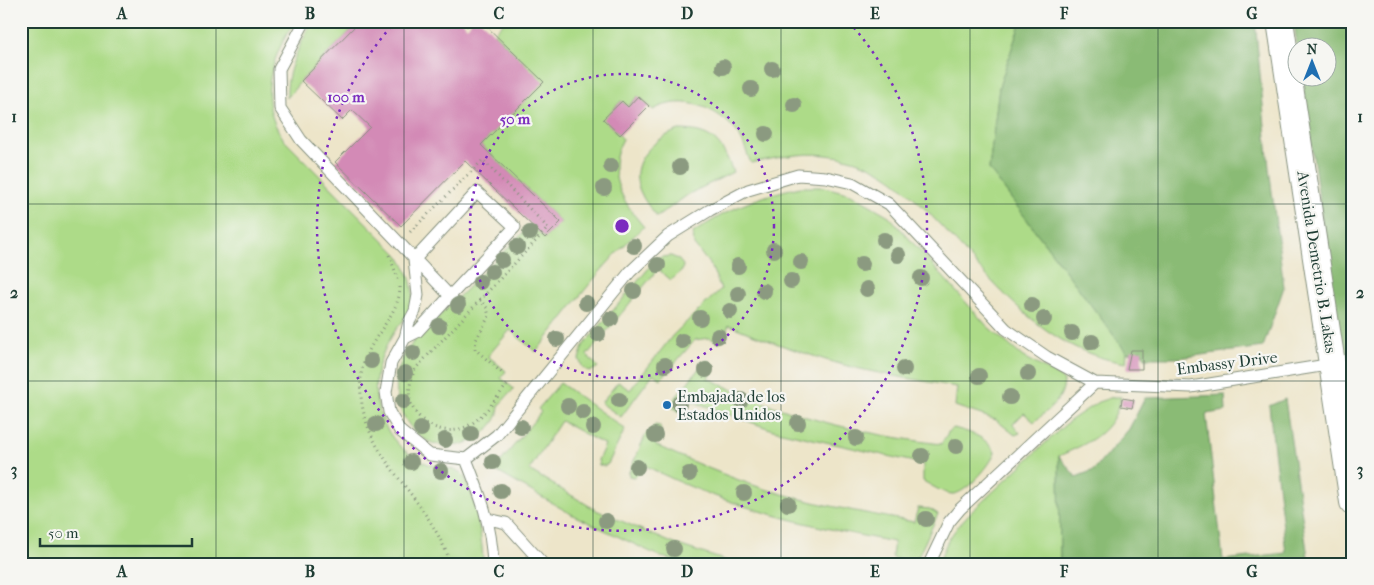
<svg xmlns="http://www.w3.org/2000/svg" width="1374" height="585" viewBox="0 0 1374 585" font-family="'IM FELL French Canon',serif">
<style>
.green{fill:#addb88;stroke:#668c5e}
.forest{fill:#8abb74;stroke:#547c54}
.building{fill:#d38ab6}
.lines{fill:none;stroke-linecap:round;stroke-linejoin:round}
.service-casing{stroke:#86917e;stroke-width:13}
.tertiary-casing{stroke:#86917e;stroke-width:28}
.path{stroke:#86917e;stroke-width:3;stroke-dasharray:1 4;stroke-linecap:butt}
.service{stroke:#fff;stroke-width:11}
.tertiary{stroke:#fff;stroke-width:26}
.tree{fill:#8b9a80}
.grid{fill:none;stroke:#1f3d34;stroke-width:1;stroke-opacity:0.55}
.ring{fill:none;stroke:#7b2cbf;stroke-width:2.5;stroke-dasharray:2.5 5}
.poi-dot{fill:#1f6fb2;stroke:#f6f6f2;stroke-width:2}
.labels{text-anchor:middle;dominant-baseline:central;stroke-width:4.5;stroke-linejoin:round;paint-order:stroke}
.street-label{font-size:16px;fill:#1f3d34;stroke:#f6f6f2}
.poi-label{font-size:16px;fill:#1f3d34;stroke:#f6f6f2;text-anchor:start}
.centre{fill:#7b2cbf;stroke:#f6f6f2;stroke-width:2.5}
.ring-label{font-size:15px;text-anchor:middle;font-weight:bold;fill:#7b2cbf;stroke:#f6f6f2;stroke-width:4.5;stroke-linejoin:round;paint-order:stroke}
.neatline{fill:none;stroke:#1f3d34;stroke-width:2}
.grid-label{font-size:16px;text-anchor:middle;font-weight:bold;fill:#1f3d34}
</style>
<rect width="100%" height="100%" fill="#f6f6f2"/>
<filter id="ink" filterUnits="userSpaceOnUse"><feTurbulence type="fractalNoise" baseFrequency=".02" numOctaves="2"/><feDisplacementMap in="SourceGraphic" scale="10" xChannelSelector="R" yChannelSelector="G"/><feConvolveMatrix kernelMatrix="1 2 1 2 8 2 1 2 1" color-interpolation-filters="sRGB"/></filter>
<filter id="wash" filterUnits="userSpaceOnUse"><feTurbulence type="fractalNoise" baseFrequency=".0096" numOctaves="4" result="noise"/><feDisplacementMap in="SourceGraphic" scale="20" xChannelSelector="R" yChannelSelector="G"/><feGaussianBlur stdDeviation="1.12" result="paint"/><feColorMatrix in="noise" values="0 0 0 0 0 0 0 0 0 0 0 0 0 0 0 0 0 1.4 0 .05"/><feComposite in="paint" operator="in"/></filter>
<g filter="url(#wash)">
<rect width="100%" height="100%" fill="#ede5c9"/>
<path class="green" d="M 21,21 L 295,21 C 276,50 261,85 273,119 C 275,126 280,133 284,140 L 398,255 C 410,273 419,295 407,316 C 403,322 397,327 393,334 C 380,355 371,381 378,406 C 386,439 409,461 442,468 C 449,469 458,469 463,475 C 475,493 483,542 483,564 L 21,564 Z
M 313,21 L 360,21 L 301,81 L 287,98 C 285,71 300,45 313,21 Z
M 505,21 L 1021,21 L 999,87 L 989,169 L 1127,353 L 1126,363 C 1046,352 995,284 944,229 C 907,190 883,161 826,155 C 801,152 776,158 751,163 C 747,154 744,143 739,135 C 720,108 683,93 653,110 L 638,96 L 628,106 L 621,101 L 604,119 L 623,139 C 604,172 622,201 644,227 C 603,262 570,310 536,352 L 510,330 L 488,356 L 506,371 L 501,378 L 514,389 C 509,394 502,401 499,407 C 498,409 499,412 498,414 C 495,424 484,434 475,439 C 431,463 391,422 397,376 C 399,363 406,353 413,342 L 531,225 L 545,238 L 561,222 L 481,145 L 543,82 L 494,33 Z
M 679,130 C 712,130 722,142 733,172 L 689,194 L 657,217 C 651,209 644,201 640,191 C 627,162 655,138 679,130 Z
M 800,187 L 825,187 L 851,194 L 889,216 L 987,326 L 1023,357 L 1059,376 L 1064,381 C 1063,401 1048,410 1034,422 L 1024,413 L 1013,424 L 1020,433 L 1015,435 L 996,420 L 955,406 L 957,387 C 913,379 869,373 826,360 C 793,350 761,338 729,325 L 721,342 L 709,338 L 695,340 L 661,379 L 653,374 L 621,417 L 601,403 L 618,382 L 630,390 L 673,335 L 721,289 L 711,266 L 694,245 L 693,233 C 726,210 760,195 800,187 Z
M 671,256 L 678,259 L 683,265 L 682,271 L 671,280 L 658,269 L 587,355 L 598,367 L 590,372 L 583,368 L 579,359 L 583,346 L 654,262 L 661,257 Z
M 705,361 L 710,361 L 714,367 L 708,378 C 781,415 859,434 941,444 L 949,431 L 954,428 C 971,433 985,436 995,452 C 992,464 965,495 952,494 C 942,493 931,485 923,481 L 923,464 L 773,430 L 689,400 L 683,411 L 677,411 L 672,407 L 672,402 Z
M 560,383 L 625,429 L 608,464 L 604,466 L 599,465 L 598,460 L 605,445 L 561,421 L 529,470 L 596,510 L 672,543 L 736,564 L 693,564 L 661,557 L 573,515 L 494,470 L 541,412 L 538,409 Z
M 1113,397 L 1121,397 C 1113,433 1090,442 1059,456 L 1060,564 L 940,564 C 942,545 956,528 968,515 L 1068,422 L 1098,402 Z
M 655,425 L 660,426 L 661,431 L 655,445 C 691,461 727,477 765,489 C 814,504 864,513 914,522 L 918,508 L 930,509 L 938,514 L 918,557 L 912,560 L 894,559 L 892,556 L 894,542 C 809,526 723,506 646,466 L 634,477 L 629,476 L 629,472 L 646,434 Z"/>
<path class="forest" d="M 1021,21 L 1255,21 L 1269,168 L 1284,287 L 1263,347 L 1178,358 L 1145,358 L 1141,350 L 1127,353 L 989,169 L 999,87 Z
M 1294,21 L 1353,21 L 1353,440 L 1302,78 L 1326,78 L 1326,48 L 1297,47 Z
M 1225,395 L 1226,411 L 1206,414 L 1223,560 L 1286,553 L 1269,406 L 1285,399 L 1309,564 L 1060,564 L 1059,456 L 1076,477 L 1094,470 L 1129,429 L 1145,398 Z"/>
<g id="blocks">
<path class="building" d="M 360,21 L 462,21 L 467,27 L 472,21 L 481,21 L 544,82 L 481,145 L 561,222 L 545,238 L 465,161 L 401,226 L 335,162 L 370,127 L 352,110 L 342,120 L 301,81 Z
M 638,96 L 649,106 L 620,135 L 603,119 L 622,101 L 628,107 Z
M 1131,350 L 1142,350 L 1142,369 L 1127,369 Z
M 1122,398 L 1134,400 L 1132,408 L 1121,406 Z"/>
</g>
</g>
<g filter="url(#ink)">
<use href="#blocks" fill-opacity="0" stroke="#86917e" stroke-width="1"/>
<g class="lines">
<g class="service-casing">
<path id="service" d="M 305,21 L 279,69 L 280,108 L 301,140 L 450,296 L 417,332 L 405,338
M 450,296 L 515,227 L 477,192 L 414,260 L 418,295 L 415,311 L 409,322 L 405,338 L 391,363 L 386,392 L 389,412 L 400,431 L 430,455 L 466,459 L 497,435 L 630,272 L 668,236 L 710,210 L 748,190 L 798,175 L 826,177 L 852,183 L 889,204 L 1006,329 L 1047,357 L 1095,383 L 1191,387 L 1333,364
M 466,459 C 481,497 491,522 493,564
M 488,519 L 506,523 L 543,564
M 929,564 L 949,522 L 960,509 L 1095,383"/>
</g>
<g class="tertiary-casing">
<path id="tertiary" d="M 1280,21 L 1353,502"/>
</g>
<path class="path" d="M 410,232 L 483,160 L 548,228 L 480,300 L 487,308 L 489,316 L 476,340 L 475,349 L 502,373
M 389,255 L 399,281
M 400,287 C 400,317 365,339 361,376 C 356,441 400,473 431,523 C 439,536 446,550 451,564
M 480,300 L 415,369 C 410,381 407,394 412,406 C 419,423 443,435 460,429 C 481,423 494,400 507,385"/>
<use href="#service" class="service"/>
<use href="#tertiary" class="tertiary"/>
</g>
<g class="tree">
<circle cx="723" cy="67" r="8"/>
<circle cx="772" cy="69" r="8"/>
<circle cx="751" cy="89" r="8"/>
<circle cx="794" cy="105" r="8"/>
<circle cx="766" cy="134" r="8"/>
<circle cx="611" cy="166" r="8"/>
<circle cx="680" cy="167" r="8"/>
<circle cx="604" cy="188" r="8"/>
<circle cx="530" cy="233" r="8"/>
<circle cx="884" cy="240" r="8"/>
<circle cx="634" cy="246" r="8"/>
<circle cx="517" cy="247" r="8"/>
<circle cx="774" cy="250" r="8"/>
<circle cx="898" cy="255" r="8"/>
<circle cx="502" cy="260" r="8"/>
<circle cx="801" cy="262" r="8"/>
<circle cx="862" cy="264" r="8"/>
<circle cx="658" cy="265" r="8"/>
<circle cx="738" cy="266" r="8"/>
<circle cx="492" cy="272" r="8"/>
<circle cx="921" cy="278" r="8"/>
<circle cx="791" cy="281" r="8"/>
<circle cx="480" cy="282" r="8"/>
<circle cx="867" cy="289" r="8"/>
<circle cx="634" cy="291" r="8"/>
<circle cx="764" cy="291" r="8"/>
<circle cx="738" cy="294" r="8"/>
<circle cx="586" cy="303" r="8"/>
<circle cx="458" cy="305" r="8"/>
<circle cx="1032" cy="305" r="8"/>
<circle cx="730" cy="311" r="8"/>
<circle cx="700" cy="318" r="8"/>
<circle cx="611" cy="319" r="8"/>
<circle cx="1044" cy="319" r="8"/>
<circle cx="439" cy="326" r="8"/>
<circle cx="1072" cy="333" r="8"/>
<circle cx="598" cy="334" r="8"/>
<circle cx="718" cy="336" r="8"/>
<circle cx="557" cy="339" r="8"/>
<circle cx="682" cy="341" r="8"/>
<circle cx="1092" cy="342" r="8"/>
<circle cx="413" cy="353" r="8"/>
<circle cx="371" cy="361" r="8"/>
<circle cx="665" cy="365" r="8"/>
<circle cx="904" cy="369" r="8"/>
<circle cx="706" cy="370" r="8"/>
<circle cx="405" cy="373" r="8"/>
<circle cx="1028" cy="374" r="8"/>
<circle cx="979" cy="376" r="8"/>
<circle cx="1010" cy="397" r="8"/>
<circle cx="619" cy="400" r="8"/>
<circle cx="741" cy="400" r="8"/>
<circle cx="403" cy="401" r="8"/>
<circle cx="679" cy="404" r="8"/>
<circle cx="568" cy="406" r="8"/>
<circle cx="583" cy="412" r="8"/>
<circle cx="798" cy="423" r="8"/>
<circle cx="376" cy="424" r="8"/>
<circle cx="521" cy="427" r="8"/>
<circle cx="593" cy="427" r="8"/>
<circle cx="421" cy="429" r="8"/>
<circle cx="471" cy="434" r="8"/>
<circle cx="655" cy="435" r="8"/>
<circle cx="856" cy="438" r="8"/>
<circle cx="445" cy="440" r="8"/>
<circle cx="956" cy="446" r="8"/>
<circle cx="922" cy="456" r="8"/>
<circle cx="411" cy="462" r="8"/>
<circle cx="493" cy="462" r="8"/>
<circle cx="637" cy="467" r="8"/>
<circle cx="441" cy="471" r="8"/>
<circle cx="689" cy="474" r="8"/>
<circle cx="501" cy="491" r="8"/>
<circle cx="744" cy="493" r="8"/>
<circle cx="788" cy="504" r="8"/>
<circle cx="926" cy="519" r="8"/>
<circle cx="606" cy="521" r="8"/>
<circle cx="674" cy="549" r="8"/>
</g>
</g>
<path class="grid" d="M 216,21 L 216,564M 404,21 L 404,564M 593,21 L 593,564M 781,21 L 781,564M 970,21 L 970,564M 1158,21 L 1158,564M 21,204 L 1353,204M 21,381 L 1353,381"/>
<g class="ring">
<circle cx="622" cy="226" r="152"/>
<path d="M849 22A305 305 0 1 1 395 22"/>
</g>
<circle class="poi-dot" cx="667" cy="405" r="5"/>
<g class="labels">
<g class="street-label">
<text transform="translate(1317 262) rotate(81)">Avenida Demetrio B. Lakas</text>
<text transform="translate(1227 363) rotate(-7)">Embassy Drive</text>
</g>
<g class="poi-label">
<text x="677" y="396">Embajada de los<tspan x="677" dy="18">Estados Unidos</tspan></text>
</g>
</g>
<circle cx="622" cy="226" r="8" class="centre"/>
<g class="ring-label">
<text x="346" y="102">100 m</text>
<text x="515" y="124">50 m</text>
</g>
<rect width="1374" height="585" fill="none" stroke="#f6f6f2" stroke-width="55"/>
<g transform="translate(1312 62)"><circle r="24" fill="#f6f6f2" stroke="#a0aca6"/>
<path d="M0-4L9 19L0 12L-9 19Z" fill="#1f6fb2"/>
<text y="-8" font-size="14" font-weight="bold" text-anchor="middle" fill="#1f3d34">N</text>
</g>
<path d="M40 538v8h152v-8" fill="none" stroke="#1f3d34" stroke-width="2.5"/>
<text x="48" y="538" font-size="15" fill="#1f3d34" stroke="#f6f6f2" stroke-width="4" paint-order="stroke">50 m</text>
<rect x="28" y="28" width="1318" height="530" class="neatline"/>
<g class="grid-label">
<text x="122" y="19">A</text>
<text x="310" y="19">B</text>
<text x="499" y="19">C</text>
<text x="687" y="19">D</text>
<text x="875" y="19">E</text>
<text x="1064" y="19">F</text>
<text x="1252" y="19">G</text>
<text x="14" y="122">1</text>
<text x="1360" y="122">1</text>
<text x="14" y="298">2</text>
<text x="1360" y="298">2</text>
<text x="14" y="475">3</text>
<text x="1360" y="475">3</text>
<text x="122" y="577">A</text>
<text x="310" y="577">B</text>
<text x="499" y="577">C</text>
<text x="687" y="577">D</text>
<text x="875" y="577">E</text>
<text x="1064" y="577">F</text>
<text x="1252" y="577">G</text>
</g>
</svg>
